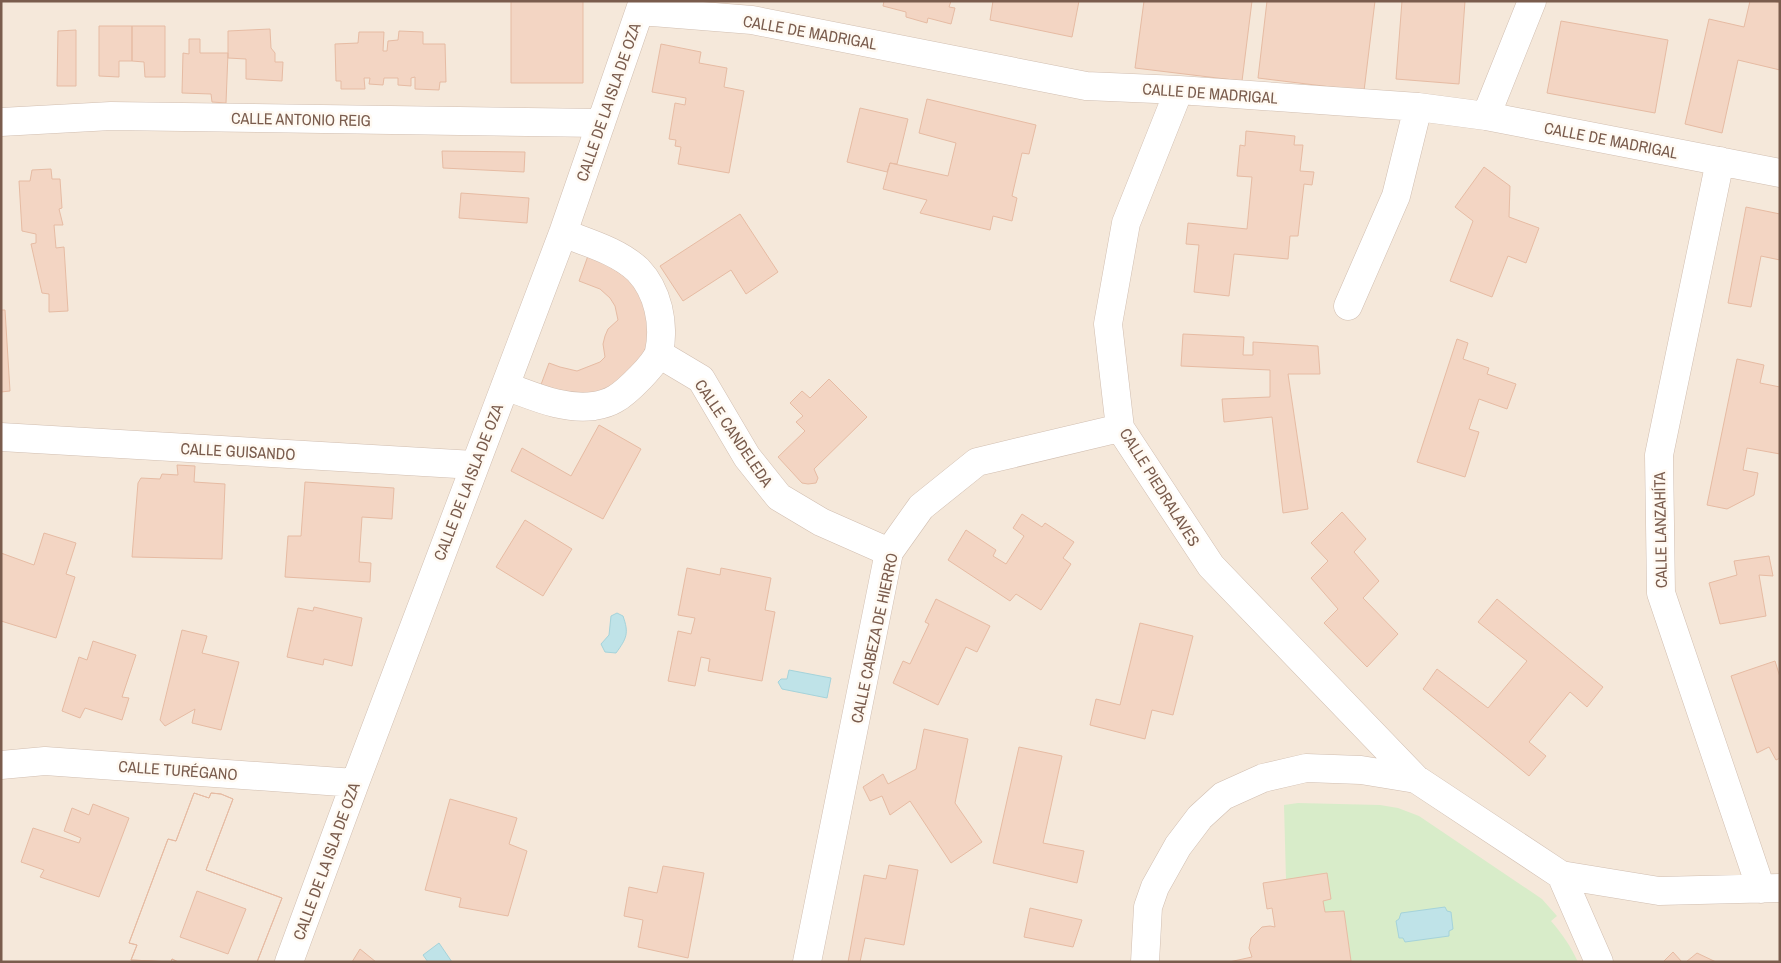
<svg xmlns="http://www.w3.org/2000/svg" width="1781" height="963" viewBox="0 0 1781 963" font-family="'Archivo Narrow',sans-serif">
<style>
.residential{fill:#f5e8da}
.green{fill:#d8ecc9}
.water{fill:#bfe3e8;stroke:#a5d3da}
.building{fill:#f3d5c3;stroke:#e6bba3;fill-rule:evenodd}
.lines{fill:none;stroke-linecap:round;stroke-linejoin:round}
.minor-casing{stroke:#d1beb0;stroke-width:29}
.minor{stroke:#fff;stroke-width:28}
.labels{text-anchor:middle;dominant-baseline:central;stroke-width:5;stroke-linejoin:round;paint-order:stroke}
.street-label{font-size:16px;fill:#7a5c4d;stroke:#fffaf3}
</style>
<rect width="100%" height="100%" fill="#fdf6ec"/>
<path class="residential" d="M 1,1 L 1780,1 L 1780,962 L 1,962 Z"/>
<path class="green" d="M 1298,803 L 1380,805 L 1398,808 L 1419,816 L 1542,899 L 1557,916 L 1551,921 C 1563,935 1570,945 1578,962 L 1347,962 L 1351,961 L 1344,911 L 1325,912 L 1323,901 L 1331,899 L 1327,874 L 1286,880 L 1284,805 Z"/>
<path class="water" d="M 617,613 L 623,616 C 629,633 627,638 616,653 L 605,652 L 601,644 L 609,635 L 611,616 Z
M 789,670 L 831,678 L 827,698 L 782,689 L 778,682 L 781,679 L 787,679 Z
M 1445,907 L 1447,911 L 1451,912 L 1453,929 L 1449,931 L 1449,936 L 1405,942 L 1403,938 L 1399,938 L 1396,921 L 1399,919 L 1401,913 Z
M 439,943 L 452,962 L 428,962 L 423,955 Z"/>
<path class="building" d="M 511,1 L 583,1 L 583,83 L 511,83 Z
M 884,1 L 951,1 L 949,7 L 955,8 L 951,24 L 928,18 L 927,23 L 906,17 L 906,12 L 883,6 Z
M 993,1 L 1079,1 L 1072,37 L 990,20 Z
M 1144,1 L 1252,1 L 1242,81 L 1135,68 Z
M 1267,1 L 1375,1 L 1364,91 L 1258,78 Z
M 1402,1 L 1465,1 L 1459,84 L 1396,79 Z
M 1750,1 L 1773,1 L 1780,3 L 1780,70 L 1738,60 L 1722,133 L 1685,124 L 1709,19 L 1744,27 Z
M 1561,21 L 1668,40 L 1655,113 L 1547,93 Z
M 99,26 L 132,26 L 132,61 L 119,61 L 119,77 L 99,76 Z
M 132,26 L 165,26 L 165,77 L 145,77 L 144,62 L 132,61 Z
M 270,29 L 271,48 L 275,53 L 275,62 L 283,62 L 282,81 L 246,79 L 246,59 L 228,58 L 228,31 Z
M 76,30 L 76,86 L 57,86 L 58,31 Z
M 399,31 L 423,32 L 423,44 L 445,44 L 446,82 L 440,82 L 439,90 L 415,89 L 415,77 L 411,78 L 411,86 L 398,85 L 398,78 L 384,78 L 383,85 L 369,84 L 370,78 L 364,78 L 365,89 L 341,89 L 341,81 L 336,81 L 335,44 L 358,43 L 359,32 L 384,32 L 383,51 L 387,51 L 388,41 L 398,40 Z
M 189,39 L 200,39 L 200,53 L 228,53 L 226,103 L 212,102 L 211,94 L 182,93 L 183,53 L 189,54 Z
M 661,44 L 701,52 L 699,63 L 727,68 L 724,87 L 744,91 L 729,173 L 678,164 L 681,147 L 675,146 L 676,140 L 669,139 L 675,103 L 685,105 L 686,98 L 652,92 Z
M 927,99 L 1036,125 L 1029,154 L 1022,153 L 1012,196 L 1017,198 L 1012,221 L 993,216 L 990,230 L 920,213 L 927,200 L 883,189 L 890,163 L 948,176 L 956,143 L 919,133 Z
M 860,108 L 908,119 L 897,164 L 890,163 L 887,172 L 847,162 Z
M 1246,131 L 1295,136 L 1294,145 L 1303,145 L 1300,171 L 1314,172 L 1312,185 L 1304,184 L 1298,236 L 1290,236 L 1288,259 L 1234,254 L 1229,296 L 1194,292 L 1199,245 L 1186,244 L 1188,223 L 1247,229 L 1252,177 L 1237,176 L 1240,145 L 1245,146 Z
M 442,151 L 525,152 L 524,172 L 443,168 Z
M 1484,167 L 1510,186 L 1509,217 L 1539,228 L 1526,263 L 1508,256 L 1492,297 L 1450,281 L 1473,221 L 1455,207 Z
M 51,169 L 52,179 L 60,179 L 62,208 L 59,209 L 63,225 L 54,225 L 56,248 L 64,247 L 68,311 L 49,312 L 49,294 L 42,293 L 31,244 L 36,243 L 36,234 L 22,231 L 19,181 L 30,181 L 32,170 Z
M 461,193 L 529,198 L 527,223 L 459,218 Z
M 1746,207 L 1780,214 L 1780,260 L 1761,256 L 1751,307 L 1728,303 Z
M 740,214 L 778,272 L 746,294 L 731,270 L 683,301 L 660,266 Z
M 589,253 L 636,284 L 648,310 L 648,341 L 642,358 L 605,394 L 552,396 L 539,390 L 549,363 L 560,367 L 577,371 L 600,362 L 605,357 L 603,344 L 605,336 L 608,329 L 618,320 L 615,306 L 610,298 L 600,289 L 579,281 Z
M 1,310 L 5,310 L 10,391 L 1,392 Z
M 1183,334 L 1244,337 L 1243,355 L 1253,355 L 1253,342 L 1318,346 L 1320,374 L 1288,374 L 1308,509 L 1283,513 L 1272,417 L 1224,422 L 1222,399 L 1270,397 L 1270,370 L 1181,366 Z
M 1457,339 L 1468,343 L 1463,359 L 1489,368 L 1487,374 L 1516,384 L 1507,409 L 1479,399 L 1469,429 L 1479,432 L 1465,477 L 1417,462 Z
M 1737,359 L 1764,365 L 1760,383 L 1780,387 L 1780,454 L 1747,448 L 1743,470 L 1758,473 L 1754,495 L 1727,509 L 1707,505 Z
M 829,379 L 867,417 L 814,469 L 818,478 L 816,483 L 808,484 L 802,483 L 778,457 L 805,431 L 796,422 L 803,416 L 790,403 L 802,391 L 810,398 Z
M 599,425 L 641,449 L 603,519 L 511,471 L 522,448 L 571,476 Z
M 177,465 L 195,466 L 194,482 L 225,484 L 222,559 L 132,557 L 138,483 L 141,478 L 160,479 L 162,474 L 178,475 Z
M 305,482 L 394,488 L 392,519 L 362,517 L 359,562 L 371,563 L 370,582 L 285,577 L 288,536 L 301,536 Z
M 1342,512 L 1366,539 L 1354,552 L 1379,581 L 1363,598 L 1398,634 L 1367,667 L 1324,623 L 1338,609 L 1311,578 L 1328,561 L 1311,543 Z
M 1022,514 L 1042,527 L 1045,523 L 1074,542 L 1063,558 L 1071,564 L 1041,610 L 1016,594 L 1010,601 L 948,560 L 966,530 L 996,550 L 993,556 L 1006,564 L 1024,536 L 1013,528 Z
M 525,520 L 572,549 L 543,596 L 496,567 Z
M 44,533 L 76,543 L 66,574 L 75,577 L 56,638 L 1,621 L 1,553 L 34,565 Z
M 1769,556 L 1773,576 L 1759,575 L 1766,616 L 1720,624 L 1709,583 L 1737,575 L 1734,561 Z
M 687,568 L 720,575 L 721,568 L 771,578 L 765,610 L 775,612 L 762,681 L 708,671 L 710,659 L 701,657 L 695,686 L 668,681 L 678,631 L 691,634 L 695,618 L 678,615 Z
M 936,599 L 990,626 L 977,652 L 966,647 L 938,705 L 893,683 L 903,661 L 910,664 L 929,624 L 925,622 Z
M 1497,599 L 1603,687 L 1587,707 L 1570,692 L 1529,742 L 1546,756 L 1529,776 L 1423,689 L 1437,669 L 1488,708 L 1527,661 L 1478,622 Z
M 314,607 L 362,618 L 352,666 L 324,659 L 323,665 L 287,657 L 298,608 L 313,611 Z
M 1140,623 L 1193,636 L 1173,715 L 1152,710 L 1145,739 L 1090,725 L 1096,699 L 1120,705 Z
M 182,630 L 207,636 L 202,653 L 239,662 L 221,730 L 192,723 L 195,709 L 165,726 L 160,720 Z
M 93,641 L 136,655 L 122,697 L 129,698 L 122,720 L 85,708 L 80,718 L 62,711 L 79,657 L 87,660 Z
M 1775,661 L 1780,677 L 1780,758 L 1776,760 L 1769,747 L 1757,753 L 1731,676 Z
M 924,729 L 968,739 L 955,803 L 982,842 L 951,863 L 910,801 L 890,815 L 882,796 L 870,801 L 863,787 L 883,774 L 888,784 L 916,769 Z
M 1019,747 L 1062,756 L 1043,843 L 1084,851 L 1077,883 L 993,863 Z
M 194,793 L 209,798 L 211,793 L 221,794 L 233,799 L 206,870 L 282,898 L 257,962 L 178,962 L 172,959 L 171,962 L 131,960 L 137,945 L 129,943 L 168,839 L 176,841 ZM 197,891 L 246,909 L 228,954 L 180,937 Z
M 194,793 L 209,798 L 211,793 L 221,794 L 233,799 L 206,870 L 282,898 L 257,962 L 178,962 L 172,959 L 171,962 L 131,960 L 137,945 L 129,943 L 168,839 L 176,841 Z
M 450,799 L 517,818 L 509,844 L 527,851 L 508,916 L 459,907 L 461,898 L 425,890 Z
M 93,804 L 129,818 L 99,897 L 40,877 L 44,870 L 21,862 L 33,828 L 79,843 L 81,838 L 64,831 L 72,808 L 89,815 Z
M 889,865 L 918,870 L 904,945 L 865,938 L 860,962 L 848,962 L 864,875 L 886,879 Z
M 663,866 L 704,873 L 688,958 L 638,947 L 643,920 L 624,916 L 629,887 L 657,893 Z
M 1327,873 L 1331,899 L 1323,901 L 1325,912 L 1344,911 L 1351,961 L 1229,962 L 1252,957 L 1249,948 L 1251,938 L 1262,927 L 1270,926 L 1275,927 L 1272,908 L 1267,909 L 1263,883 Z
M 1030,908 L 1082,920 L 1073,947 L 1024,937 Z
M 360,949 L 376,962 L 352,962 Z
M 1673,952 L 1682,962 L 1663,962 Z
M 1697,953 L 1716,962 L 1686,962 Z"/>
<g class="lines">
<g class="minor-casing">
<path id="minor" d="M 640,11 L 752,20 L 1086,86 L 1179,90 L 1418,107 L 1486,116 L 1780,173
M 1179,90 L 1126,223 L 1108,324 L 1120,428 L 1211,566 L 1416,779
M 1486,116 L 1532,1
M 1,122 L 111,116 L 601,123
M 1720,161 L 1659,455 L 1661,593 L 1761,889
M 1348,306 L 1396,196 L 1418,107
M 659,354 L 701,379 L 747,457 L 779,497 L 821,522 L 889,552
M 505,386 C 534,396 562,410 594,406 C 600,405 610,402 615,399 C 626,393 657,363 659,352 C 665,324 658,291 638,270 C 618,251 588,243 563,233
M 1,437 L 474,465
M 1,765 L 45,761 L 355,783
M 1561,875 L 1599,962
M 289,962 L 355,783 L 563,233 L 643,1
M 807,962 L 889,552 L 921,507 L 977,462 L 1120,428
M 1145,962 L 1148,907 L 1155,887 L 1178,846 L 1200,817 L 1223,796 L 1263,778 L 1306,768 L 1361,770 L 1416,779 L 1561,875 L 1659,891 L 1780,888"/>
</g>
<use href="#minor" class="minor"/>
</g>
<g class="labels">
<g class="street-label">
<text transform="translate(810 32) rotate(10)">CALLE DE MADRIGAL</text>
<text transform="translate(1210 93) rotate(4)">CALLE DE MADRIGAL</text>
<text transform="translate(608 102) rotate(-71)">CALLE DE LA ISLA DE OZA</text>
<text transform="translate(301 119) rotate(1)">CALLE ANTONIO REIG</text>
<text transform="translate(1611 140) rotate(11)">CALLE DE MADRIGAL</text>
<text transform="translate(734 433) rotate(56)">CALLE CANDELEDA</text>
<text transform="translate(238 451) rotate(3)">CALLE GUISANDO</text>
<text transform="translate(468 482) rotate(-69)">CALLE DE LA ISLA DE OZA</text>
<text transform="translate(1160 487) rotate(58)">CALLE PIEDRALAVES</text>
<text transform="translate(1660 530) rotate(-91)">CALLE LANZAHÍTA</text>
<text transform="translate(874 638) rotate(-78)">CALLE CABEZA DE HIERRO</text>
<text transform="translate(178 770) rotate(4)">CALLE TURÉGANO</text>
<text transform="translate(326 861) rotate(-70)">CALLE DE LA ISLA DE OZA</text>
</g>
</g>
<rect width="1781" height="963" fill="none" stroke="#7a5c4d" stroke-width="5"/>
</svg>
